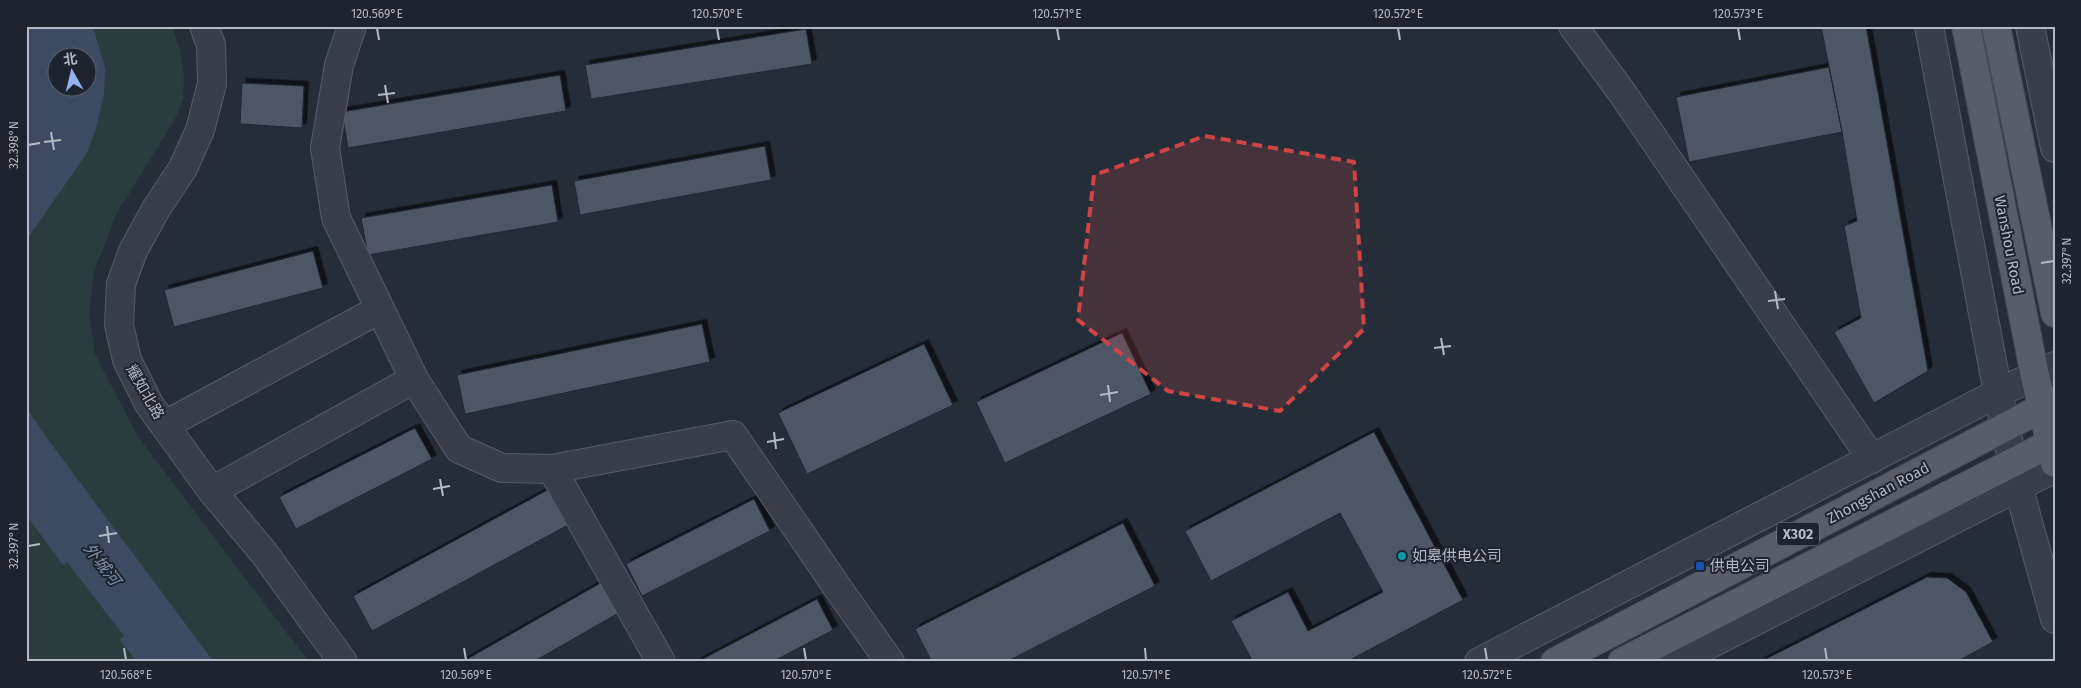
<svg xmlns="http://www.w3.org/2000/svg" width="2081" height="688" viewBox="0 0 2081 688" font-family="'Fira Sans','Noto Sans SC',sans-serif">
<style>
.green{fill:#2a3c3d}
.water{fill:#3d4a61;fill-rule:evenodd}
.building{fill:#4e5765;stroke:#202631;filter:url(#shadow)}
.lines{fill:none;stroke-linecap:round;stroke-linejoin:round}
.minor-casing{stroke:#575d68;stroke-width:30}
.major-casing{stroke:#424853;stroke-width:30}
.minor{stroke:#393f4a;stroke-width:28}
.major{stroke:#575e6a;stroke-width:28}
.marked{fill:#cf4547;fill-opacity:0.2;stroke:#cf4547;stroke-width:4;stroke-dasharray:10 6;stroke-linejoin:round}
.ticks{fill:none;stroke:#b4bac5;stroke-width:2}
.culture-dot{fill:#0f9aa8;stroke:#1e242f;stroke-width:2}
.transit-dot{fill:#1a4fb4;stroke:#1e242f;stroke-width:2}
.labels{text-anchor:middle;dominant-baseline:central;stroke-width:4;stroke-linejoin:round;paint-order:stroke}
.shield{fill:#1e242f;stroke:#878d98;stroke-width:1}
.shield-label{font-size:14px;font-weight:bold;fill:#b4bac5}
.street-label{font-size:15px;fill:#b4bac5;stroke:#1e242f}
.poi-label{font-size:15px;fill:#b4bac5;stroke:#1e242f;text-anchor:start}
.water-label{font-size:16px;font-style:italic;fill:#7f90aa;stroke:#1e242f}
.neatline{fill:none;stroke:#b4bac5;stroke-width:2}
.ticks-label{font-size:12px;text-anchor:middle;fill:#b4bac5}
</style>
<defs>
<filter id="shadow"><feDropShadow dx="4.5" dy="-4.5" stdDeviation="0" flood-color="#0009"/></filter>
</defs>
<rect width="100%" height="100%" fill="#252d39"/>
<path class="green" d="M 93,26 L 172,26 L 180,49 L 184,77 L 183,99 L 175,119 L 117,213 L 94,272 L 89,313 L 95,354 L 138,437 L 309,662 L 214,662 L 47,438 L 26,407 L 26,241 L 58,195 L 105,68 Z
M 26,515 L 63,564 L 67,562 L 124,636 L 121,641 L 137,662 L 26,662 Z"/>
<path class="water" d="M 26,26 L 93,26 L 105,68 L 104,93 L 97,125 L 87,153 L 26,241 L 26,111 L 28,90 ZM 58,58 L 88,58 L 88,88 L 58,88 Z
M 26,407 L 47,438 L 214,662 L 137,662 L 120,640 L 124,636 L 67,562 L 63,565 L 26,515 Z"/>
<path class="building" d="M 1821,26 L 1866,26 L 1928,371 L 1874,403 L 1834,332 L 1861,318 L 1844,226 L 1857,221 L 1842,132 Z
M 806,29 L 812,64 L 591,99 L 585,65 Z
M 1829,67 L 1842,132 L 1689,162 L 1676,97 Z
M 560,75 L 566,111 L 348,148 L 342,112 Z
M 242,83 L 304,86 L 302,128 L 240,124 Z
M 765,146 L 771,180 L 580,215 L 574,181 Z
M 552,185 L 558,222 L 368,255 L 361,218 Z
M 313,251 L 323,288 L 174,327 L 164,290 Z
M 702,324 L 710,362 L 465,414 L 457,375 Z
M 1122,333 L 1151,394 L 1005,463 L 976,402 Z
M 924,344 L 953,405 L 807,474 L 778,413 Z
M 415,428 L 432,459 L 296,529 L 279,497 Z
M 1374,432 L 1463,600 L 1346,662 L 1253,662 L 1231,621 L 1288,592 L 1308,631 L 1383,592 L 1340,513 L 1211,581 L 1185,531 Z
M 551,488 L 570,524 L 372,631 L 353,596 Z
M 754,499 L 770,531 L 642,596 L 626,564 Z
M 1123,523 L 1155,586 L 1006,662 L 932,662 L 915,629 Z
M 1927,577 L 1947,578 L 1966,592 L 1993,642 L 1956,662 L 1760,662 Z
M 604,581 L 622,611 L 533,662 L 462,662 Z
M 817,599 L 833,630 L 772,662 L 697,662 Z"/>
<g class="lines">
<g class="minor-casing">
<path id="minor" d="M 204,26 L 211,45 L 212,84 L 200,130 L 183,168 L 156,209 L 133,251 L 121,284 L 119,325 L 127,360 L 149,404 L 212,491 L 264,553 L 343,662
M 352,26 L 339,65 L 325,148 L 336,218 L 414,379 L 459,449 L 502,468 L 552,469 L 661,662
M 1573,26 L 1623,94 L 1872,459
M 1929,26 L 1998,393 L 2018,486 L 2055,619
M 2030,26 L 2055,148
M 165,425 L 380,309
M 552,469 L 733,435 L 844,597 L 890,662
M 212,491 L 414,379
M 1479,662 L 1998,393 L 2055,366
M 1675,662 L 2055,468"/>
</g>
<g class="major-casing">
<path id="major" d="M 1966,26 L 2035,376 L 2055,463
M 1996,26 L 2055,313
M 1555,662 L 2055,401
M 1622,662 L 2055,441"/>
</g>
<use href="#minor" class="minor"/>
<use href="#major" class="major"/>
</g>
<path class="marked" d="M 1205,136 L 1354,162 L 1364,329 L 1280,411 L 1168,391 L 1078,320 L 1094,175 Z"/>
<path class="ticks" d="M 377,28 L 379,40M 717,28 L 719,40M 1057,28 L 1059,40M 1398,28 L 1400,40M 1738,28 L 1740,40M 385,85 L 388,103M 378,95 L 395,93M 51,132 L 54,150M 44,142 L 61,140M 28,145 L 40,143M 2041,263 L 2054,261M 1775,291 L 1778,309M 1768,301 L 1785,299M 1441,338 L 1444,355M 1434,348 L 1451,346M 1108,385 L 1110,402M 1100,395 L 1118,392M 774,432 L 776,449M 767,442 L 784,439M 440,479 L 443,496M 433,489 L 450,486M 107,526 L 109,543M 99,536 L 117,533M 28,546 L 40,544M 124,648 L 126,660M 464,648 L 466,660M 804,648 L 806,660M 1145,648 L 1146,660M 1485,648 L 1487,660M 1825,648 L 1827,660"/>
<circle class="culture-dot" cx="1402" cy="556" r="5"/>
<rect class="transit-dot" x="1695" y="561" width="10" height="10" rx="2.5"/>
<g class="labels">
<rect class="shield" x="1777" y="522.5" width="42" height="23" rx="4"/>
<g class="shield-label">
<text x="1798" y="534">X302</text>
</g>
<g class="street-label">
<text transform="translate(2009 245) rotate(79)">Wanshou Road</text>
<text transform="translate(145 392) rotate(60)">耀如北路</text>
<text transform="translate(1878 493) rotate(-28)">Zhongshan Road</text>
</g>
<g class="poi-label">
<text x="1412" y="556">如皋供电公司</text>
<text x="1710" y="566">供电公司</text>
</g>
<g class="water-label">
<text transform="translate(102 564) rotate(52)">外城河</text>
</g>
</g>
<rect width="2081" height="688" fill="none" stroke="#1e242f" stroke-width="55"/>
<g transform="translate(72 72) rotate(352)"><circle r="24" fill="#1e242f" stroke="#5a606b"/>
<path d="M0-4L9 19L0 12L-9 19Z" fill="#93b2ec"/>
<text y="-8" font-size="14" font-weight="bold" text-anchor="middle" fill="#b4bac5">北</text>
</g>
<rect x="28" y="28" width="2026" height="632" class="neatline"/>
<g class="ticks-label">
<text x="377" y="18">120.569°E</text>
<text x="717" y="18">120.570°E</text>
<text x="1057" y="18">120.571°E</text>
<text x="1398" y="18">120.572°E</text>
<text x="1738" y="18">120.573°E</text>
<text transform="translate(14 145) rotate(-90)" y="4">32.398°N</text>
<text transform="translate(2067 261) rotate(-90)" y="4">32.397°N</text>
<text transform="translate(14 546) rotate(-90)" y="4">32.397°N</text>
<text x="126" y="679">120.568°E</text>
<text x="466" y="679">120.569°E</text>
<text x="806" y="679">120.570°E</text>
<text x="1146" y="679">120.571°E</text>
<text x="1487" y="679">120.572°E</text>
<text x="1827" y="679">120.573°E</text>
</g>
</svg>
